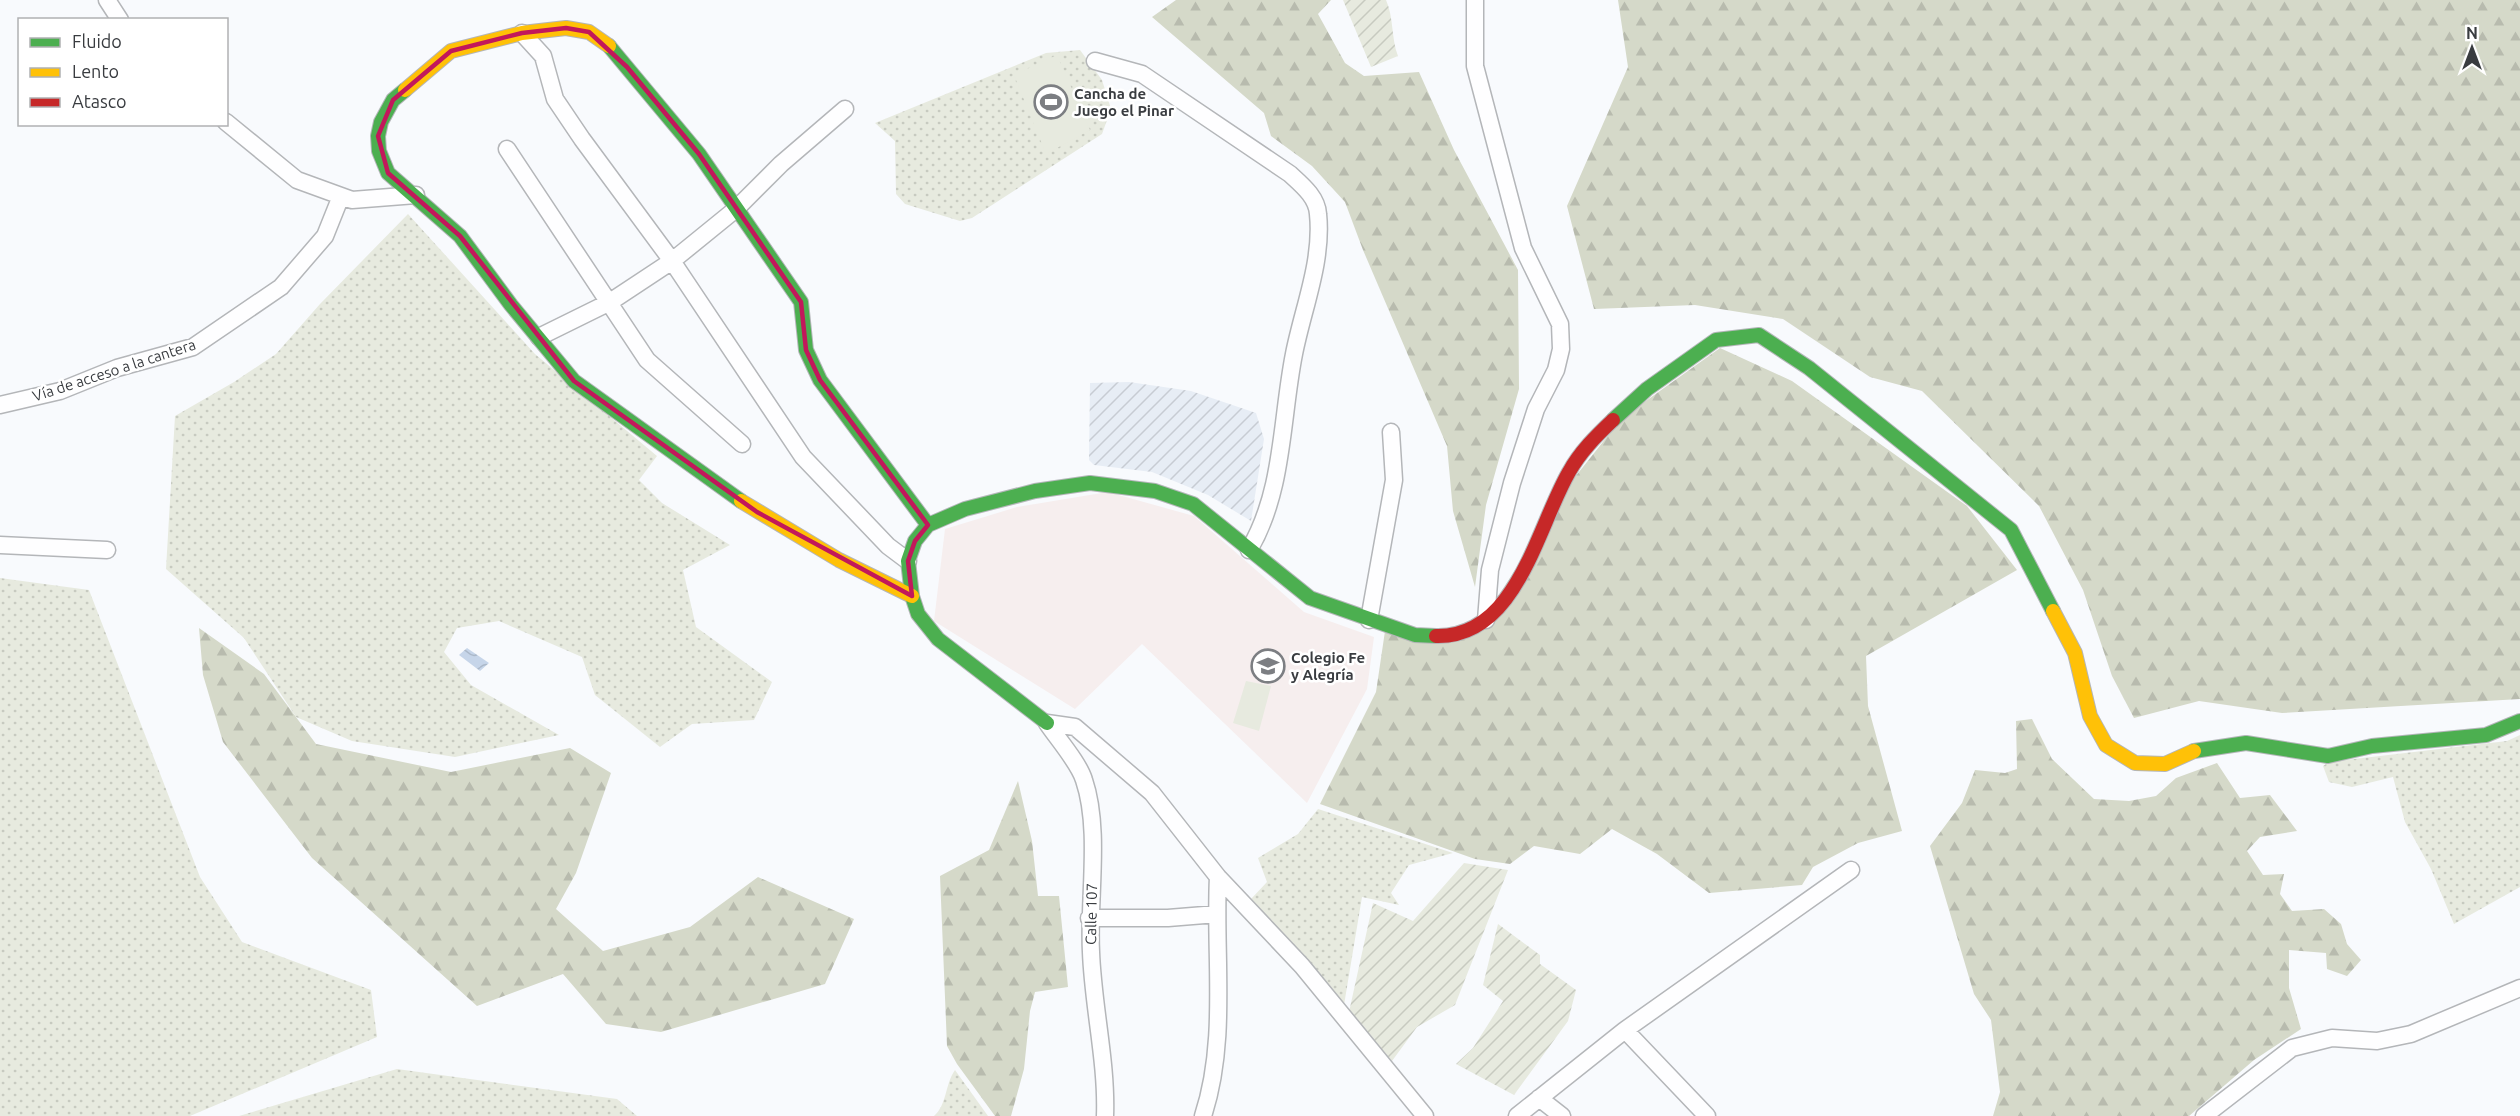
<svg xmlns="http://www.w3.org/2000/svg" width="2520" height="1116" viewBox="0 0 2520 1116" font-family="Ubuntu,sans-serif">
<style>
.industrial{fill:url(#industrial-furrows)}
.education{fill:#f6eeee}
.grass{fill:url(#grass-dots)}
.forest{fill:url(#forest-firs)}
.garden{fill:url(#garden-furrows)}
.pitch{fill:#e7eadf}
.water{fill:url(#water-waves)}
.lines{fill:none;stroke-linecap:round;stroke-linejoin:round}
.street-casing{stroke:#b4b6b9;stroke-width:19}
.fast-casing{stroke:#b4b6b9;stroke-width:16}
.slow-casing{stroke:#b4b6b9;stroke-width:16}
.jam-casing{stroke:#b4b6b9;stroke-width:16}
.street{stroke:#fefeff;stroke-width:16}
.fast{stroke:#4caf50;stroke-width:14}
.slow{stroke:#ffc107;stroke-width:14}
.jam{stroke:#c62828;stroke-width:14}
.marked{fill:none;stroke:#c2185b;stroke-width:4.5;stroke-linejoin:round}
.labels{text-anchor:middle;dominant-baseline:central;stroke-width:5;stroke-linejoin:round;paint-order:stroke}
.poi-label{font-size:15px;font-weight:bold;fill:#393c40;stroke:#fff;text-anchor:start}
.street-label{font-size:15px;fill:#393c40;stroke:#fff}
</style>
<defs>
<pattern id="industrial-furrows" width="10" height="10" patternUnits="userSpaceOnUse" patternTransform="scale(1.5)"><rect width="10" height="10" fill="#e7edf5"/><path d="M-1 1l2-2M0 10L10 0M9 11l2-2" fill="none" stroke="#c7ccd3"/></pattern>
<pattern id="grass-dots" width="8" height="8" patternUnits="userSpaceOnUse" patternTransform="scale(1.5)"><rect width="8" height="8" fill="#e7eadf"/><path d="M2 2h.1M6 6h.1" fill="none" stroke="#c7cac0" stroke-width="1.8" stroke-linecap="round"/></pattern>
<pattern id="forest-firs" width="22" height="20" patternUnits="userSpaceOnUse" patternTransform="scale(1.5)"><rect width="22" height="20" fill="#d5d9c9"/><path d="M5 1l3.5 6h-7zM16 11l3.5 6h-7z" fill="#b8bbae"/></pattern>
<pattern id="garden-furrows" width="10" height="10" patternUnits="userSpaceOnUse" patternTransform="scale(1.5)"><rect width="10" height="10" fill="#e7eadf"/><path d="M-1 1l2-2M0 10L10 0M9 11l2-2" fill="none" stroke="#c7cac0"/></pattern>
<pattern id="water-waves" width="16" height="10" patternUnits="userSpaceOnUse" patternTransform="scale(1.5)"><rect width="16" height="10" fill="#c6d5e9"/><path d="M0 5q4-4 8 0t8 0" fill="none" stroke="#abb8c9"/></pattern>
</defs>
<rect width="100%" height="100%" fill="#f8fafd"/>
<path class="industrial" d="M 1129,382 L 1191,391 L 1256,413 L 1264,439 L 1251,521 L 1208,495 L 1152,472 L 1094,465 L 1089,460 L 1090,383 Z"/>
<path class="education" d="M 1108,492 L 1194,516 L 1304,612 L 1374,637 L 1367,689 L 1307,803 L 1142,644 L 1075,709 L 934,621 L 945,529 L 1017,507 Z"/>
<path class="grass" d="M 1080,50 L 1102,80 L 1111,109 L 1102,134 L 972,218 L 960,221 L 905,204 L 896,194 L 895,141 L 875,123 L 1046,53 Z
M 408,214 L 535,354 L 657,456 L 639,480 L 662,503 L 730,545 L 683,570 L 696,627 L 772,682 L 754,720 L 692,724 L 660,747 L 595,695 L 582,657 L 499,621 L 457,628 L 444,652 L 471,685 L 559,735 L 455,757 L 352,741 L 296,717 L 244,638 L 166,569 L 175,416 L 234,382 L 276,354 L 320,304 Z
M 0,578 L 89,590 L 200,877 L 242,942 L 371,990 L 377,1037 L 190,1116 L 0,1116 Z
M 2520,735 L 2520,887 L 2454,924 L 2431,869 L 2405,822 L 2393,777 L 2352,787 L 2329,782 L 2323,766 L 2329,762 L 2507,741 Z
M 1318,809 L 1453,853 L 1409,865 L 1391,893 L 1399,905 L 1362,897 L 1344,1005 L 1251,899 L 1267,882 L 1258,858 L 1298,834 Z
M 397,1069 L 617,1099 L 637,1116 L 239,1116 Z
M 955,1070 L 988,1116 L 934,1116 C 947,1105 945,1084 955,1070 Z"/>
<path class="forest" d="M 1176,0 L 1331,0 L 1318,14 L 1345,63 L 1364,76 L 1419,72 L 1454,150 L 1518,270 L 1519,389 L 1486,505 L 1475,587 L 1453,511 L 1447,446 L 1363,250 L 1345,202 L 1312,166 L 1271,136 L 1264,113 L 1152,17 Z
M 1618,0 L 2520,0 L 2520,699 L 2282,713 L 2199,701 L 2134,718 L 2112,676 L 2083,590 L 2039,506 L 1922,391 L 1870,377 L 1783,319 L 1695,305 L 1594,309 L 1567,206 L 1628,67 Z
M 1720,348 L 1792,381 L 1967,506 L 2017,570 L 1866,656 L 1868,706 L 1902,831 L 1858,843 L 1813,867 L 1802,885 L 1709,893 L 1657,854 L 1612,829 L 1580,854 L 1534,846 L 1510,864 L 1475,859 L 1320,804 L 1376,692 L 1385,631 L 1475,632 L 1575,477 L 1622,418 Z
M 199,628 L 264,674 L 316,744 L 451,772 L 570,748 L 611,773 L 576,873 L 556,909 L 603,951 L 690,927 L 758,877 L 854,919 L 825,984 L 661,1032 L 606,1024 L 563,974 L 477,1006 L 312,858 L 223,742 L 203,675 Z
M 2032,719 L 2052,759 L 2094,799 L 2129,801 L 2156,796 L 2176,778 L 2217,763 L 2240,798 L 2270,795 L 2297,831 L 2260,837 L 2247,851 L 2263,875 L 2284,874 L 2280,894 L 2292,911 L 2324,909 L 2341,924 L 2347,944 L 2361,960 L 2347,976 L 2327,969 L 2326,953 L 2289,950 L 2289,988 L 2301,1029 L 2254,1060 L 2189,1116 L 1993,1116 L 2000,1092 L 1991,1020 L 1974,994 L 1930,846 L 1962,803 L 1975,770 L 2005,773 L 2017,769 L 2016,721 Z
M 1018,781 L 1032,841 L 1038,896 L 1059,896 L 1068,987 L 1035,992 L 1030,1011 L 1024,1069 L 1011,1116 L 995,1116 L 957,1064 L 947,1046 L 940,876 L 989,850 Z"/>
<path class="garden" d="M 1343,0 L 1386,0 C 1394,18 1391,38 1398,56 L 1371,67 Z
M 1464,863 L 1508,870 L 1455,1005 L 1417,1027 L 1392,1061 L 1349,1012 L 1373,903 L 1413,921 Z
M 1498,924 L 1540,955 L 1540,964 L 1576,990 L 1568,1021 L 1514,1095 L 1456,1064 L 1473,1048 L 1503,1001 L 1483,985 Z"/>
<path class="pitch" d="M 1057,55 L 1090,130 L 1046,154 L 1014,75 Z
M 1246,681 L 1271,686 L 1259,731 L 1233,723 Z"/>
<path class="water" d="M 467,648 L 489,663 L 480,671 L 459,655 Z"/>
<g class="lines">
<g class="street-casing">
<path id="street" d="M 107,0 L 120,20
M 1475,0 L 1475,66 L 1523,248 L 1560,324 L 1561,349 L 1556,370 L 1536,409 L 1512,483 L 1490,570 L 1486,620
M 522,33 L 543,56 L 555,99 L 582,139 L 672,261 L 803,457 L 888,546 L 908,561
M 1095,61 L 1142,74 L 1290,174 C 1302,185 1317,197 1318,214 C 1323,261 1303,308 1294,354 C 1281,419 1284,491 1249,550
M 226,122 L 297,180 L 352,200 L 416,195
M 507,149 L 647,360 L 742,444
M 539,337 L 610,302 L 672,261 L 736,209 L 781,164 L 845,109
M 0,405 L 60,391 L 117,368 L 193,347 L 281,287 L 325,236 L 341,196
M 0,545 L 107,550
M 1369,620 L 1394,480 L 1391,432
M 1047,723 L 1075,727 L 1152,793 L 1218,877 L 1302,966 L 1425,1116
M 1047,723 C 1057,738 1079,763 1084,780 C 1101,830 1088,900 1091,952 C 1093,1007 1107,1062 1105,1116
M 1089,918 L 1168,918 L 1217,914
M 1625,1030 L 1707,1116
M 1539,1098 L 1562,1116
M 1203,1116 C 1228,1040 1214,956 1218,877
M 1517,1116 L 1625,1030 L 1851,870
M 2204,1116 L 2292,1048 L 2332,1038 L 2377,1041 L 2411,1034 L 2520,988"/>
</g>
<g class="fast-casing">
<path id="fast" d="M 609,46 L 699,154 L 801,302 L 806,350 L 820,380 L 928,525
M 405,90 L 393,100 L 381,122 L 378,136 L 379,151 L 388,173 L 460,236 L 511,305 L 574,381 L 741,501
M 1613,420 L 1647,389 L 1716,340 L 1759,335 L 1809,368 L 2011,530 L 2053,611
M 1047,723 L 938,639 L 918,614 L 912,596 L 908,561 L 915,541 L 928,525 L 965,509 L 1035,491 L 1090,483 L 1155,491 L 1193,504 L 1310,598 L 1415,635 L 1436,636
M 2194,751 L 2246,743 L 2328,756 L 2372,746 L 2486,735 L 2520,721"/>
</g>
<g class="slow-casing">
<path id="slow" d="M 405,90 L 451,51 L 522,33 L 566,28 L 589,32 L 609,46
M 741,501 L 839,560 L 912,596
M 2053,611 L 2075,653 L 2090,716 L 2106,745 L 2135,763 L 2165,764 L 2194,751"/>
</g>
<g class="jam-casing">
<path id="jam" d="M 1436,636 C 1517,638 1537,527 1569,472 C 1580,452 1596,436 1613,420"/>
</g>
<use href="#street" class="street"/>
<use href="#fast" class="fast"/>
<use href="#slow" class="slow"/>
<use href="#jam" class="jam"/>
</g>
<path class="marked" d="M 566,28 L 589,32 L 627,67 L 699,154 L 801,302 L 806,350 L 820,380 L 928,525 L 915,541 L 908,561 L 912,596 L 757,512 L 574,381 L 460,236 L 388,173 L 378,136 L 393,100 L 451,51 L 522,33 Z"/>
<defs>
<g id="stadium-ring" transform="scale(1.725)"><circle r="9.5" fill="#fff" stroke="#7c7e82" stroke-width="1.5"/><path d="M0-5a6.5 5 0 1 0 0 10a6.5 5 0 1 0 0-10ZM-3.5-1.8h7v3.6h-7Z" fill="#7c7e82"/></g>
<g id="school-ring" transform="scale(1.725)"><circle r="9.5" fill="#fff" stroke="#7c7e82" stroke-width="1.5"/><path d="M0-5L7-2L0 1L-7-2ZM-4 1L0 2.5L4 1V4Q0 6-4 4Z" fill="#7c7e82"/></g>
</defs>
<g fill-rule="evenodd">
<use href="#stadium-ring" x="1051" y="102"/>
<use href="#school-ring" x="1268" y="666"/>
</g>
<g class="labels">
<g class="poi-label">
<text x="1074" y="93">Cancha de<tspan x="1074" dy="17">Juego el Pinar</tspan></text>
<text x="1291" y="657">Colegio Fe<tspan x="1291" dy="17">y Alegría</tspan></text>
</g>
<g class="street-label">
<text transform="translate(114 370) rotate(-18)">Vía de acceso a la cantera</text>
<text transform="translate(1091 914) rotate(-89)">Calle 107</text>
</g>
</g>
<rect x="18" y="18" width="210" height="108" fill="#ffffff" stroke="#b0b1b3" stroke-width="1.5"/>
<rect x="30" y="38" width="30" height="9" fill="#4caf50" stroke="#b0b1b3" stroke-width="1.5"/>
<text x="72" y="48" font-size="18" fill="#393c40">Fluido</text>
<rect x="30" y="68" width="30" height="9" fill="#ffc107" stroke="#b0b1b3" stroke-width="1.5"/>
<text x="72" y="78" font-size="18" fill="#393c40">Lento</text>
<rect x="30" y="98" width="30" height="9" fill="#c62828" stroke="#b0b1b3" stroke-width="1.5"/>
<text x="72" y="108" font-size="18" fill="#393c40">Atasco</text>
<g transform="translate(2472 48)" stroke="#ffffff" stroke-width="4.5" paint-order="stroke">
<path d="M0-4.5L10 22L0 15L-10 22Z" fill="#393c40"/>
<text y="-9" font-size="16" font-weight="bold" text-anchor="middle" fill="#393c40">N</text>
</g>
</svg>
